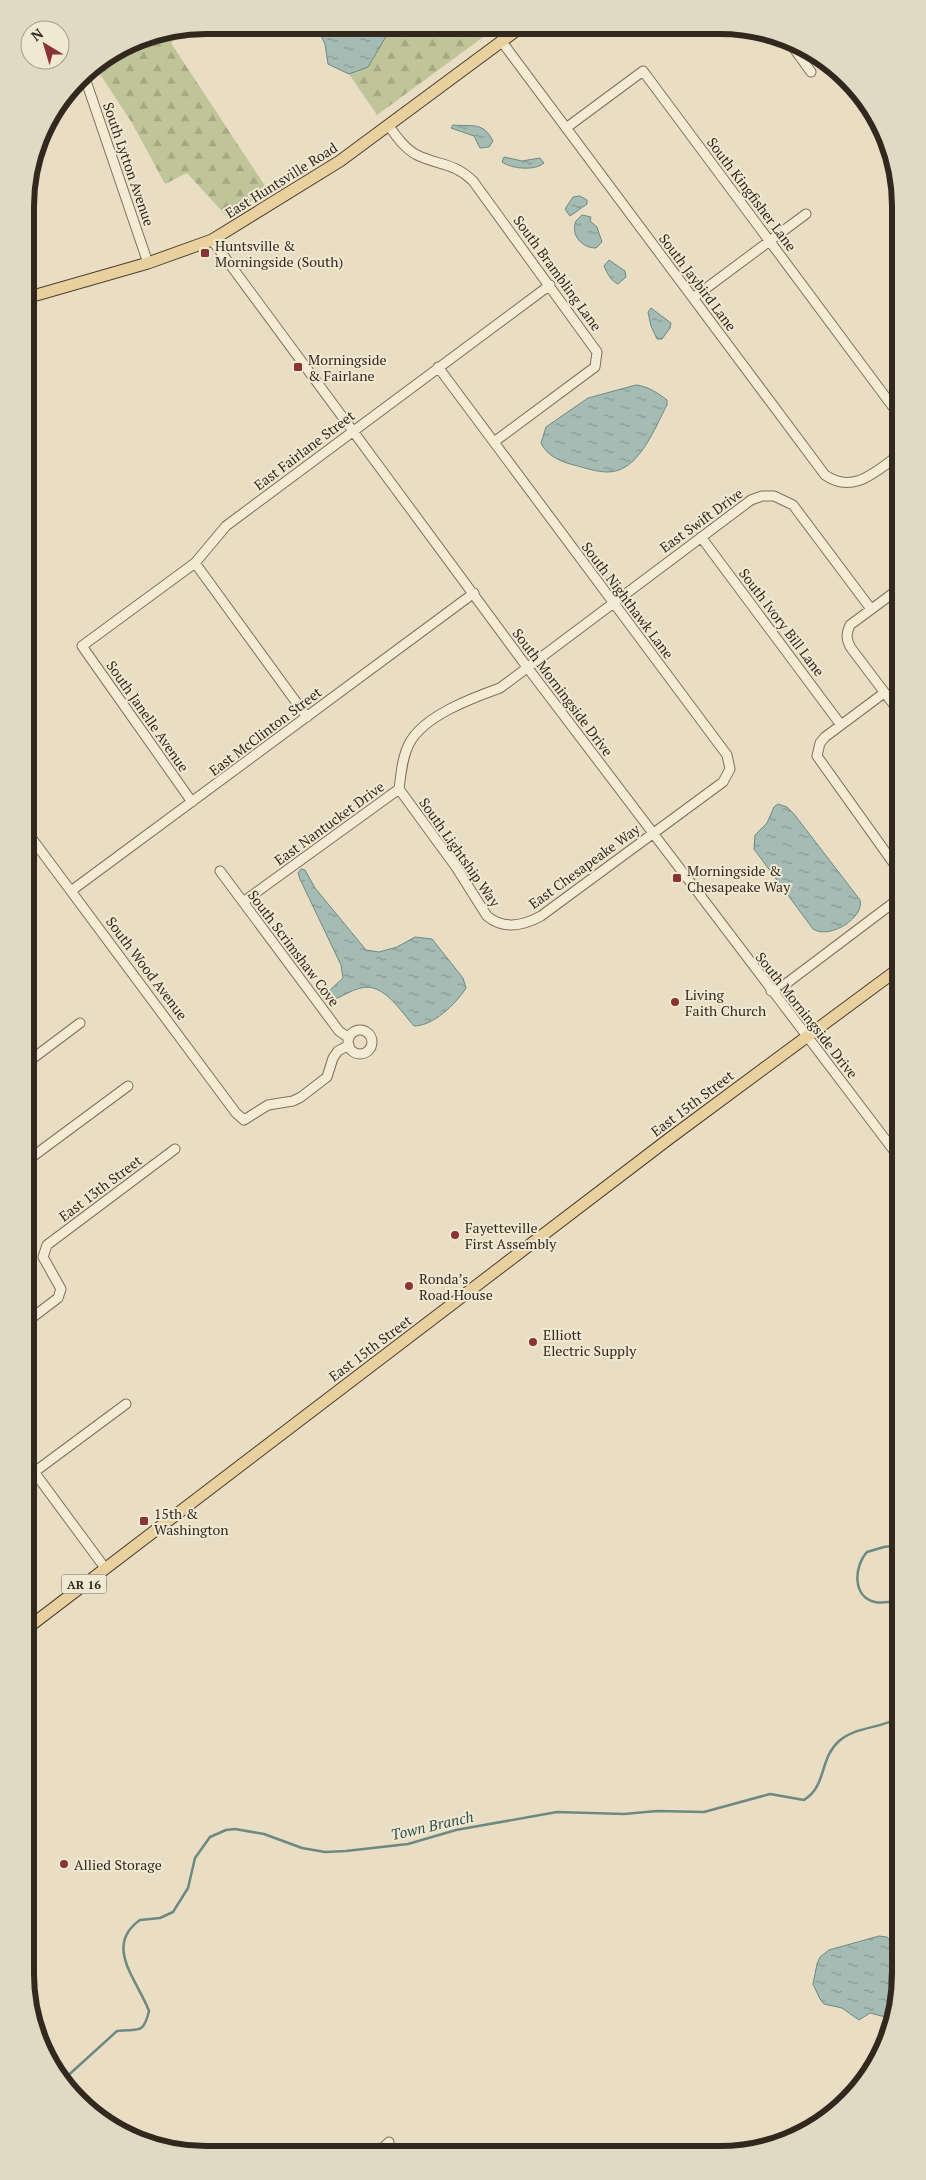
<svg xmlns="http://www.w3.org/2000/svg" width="926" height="2180" viewBox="0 0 926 2180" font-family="'PT Serif',serif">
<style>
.forest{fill:url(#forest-firs)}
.water{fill:url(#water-ripples);stroke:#6d8982}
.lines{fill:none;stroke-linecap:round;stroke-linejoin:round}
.stream{stroke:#6d8982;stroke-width:2.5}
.minor-casing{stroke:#81705c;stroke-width:11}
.major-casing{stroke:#4f3e30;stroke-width:13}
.minor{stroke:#f4ebd5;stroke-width:9}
.major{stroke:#e8d19f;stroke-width:11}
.poi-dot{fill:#893333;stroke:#f1e8d2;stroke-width:2}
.labels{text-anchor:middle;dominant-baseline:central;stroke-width:4;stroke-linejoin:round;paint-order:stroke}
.shield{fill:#f1e8d2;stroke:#6b6254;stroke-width:1}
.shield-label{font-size:12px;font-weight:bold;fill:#32281e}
.street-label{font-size:14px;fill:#32281e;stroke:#f1e8d2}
.poi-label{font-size:14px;fill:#32281e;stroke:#f1e8d2;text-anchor:start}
.water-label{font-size:15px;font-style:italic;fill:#2f514f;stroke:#f1e8d2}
.rim{fill:none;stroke:#32281e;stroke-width:6}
</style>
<defs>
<pattern id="forest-firs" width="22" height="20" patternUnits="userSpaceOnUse" patternTransform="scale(1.25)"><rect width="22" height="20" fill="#c0c599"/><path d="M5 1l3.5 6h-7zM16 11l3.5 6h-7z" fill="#a5a983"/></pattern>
<pattern id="water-ripples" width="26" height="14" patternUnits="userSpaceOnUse" patternTransform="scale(1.25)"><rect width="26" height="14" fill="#a5bcb5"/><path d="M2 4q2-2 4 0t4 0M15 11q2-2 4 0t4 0" fill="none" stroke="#879993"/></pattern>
</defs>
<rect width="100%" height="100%" fill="#e9dec3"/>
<path class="forest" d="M 320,26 L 497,27 L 377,115 L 349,74 L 328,64 L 325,44 L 318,29 Z
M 196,27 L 171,43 L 267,189 L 229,219 L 187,173 L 165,184 L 132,123 L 94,65 L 137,39 Z"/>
<path class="water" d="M 320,26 L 392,26 L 368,67 L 349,74 L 328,64 L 325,44 L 318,29 Z
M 453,125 C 472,127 483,121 493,141 L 489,147 L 480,148 L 474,136 L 451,128 Z
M 504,157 L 522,161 L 540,158 L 544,163 C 535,171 512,169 502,162 Z
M 580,196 L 587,200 L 587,204 L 570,216 L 565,209 L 573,197 Z
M 582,215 L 591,217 L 590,221 L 597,227 L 602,242 L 596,248 C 582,248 570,235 576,221 Z
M 609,260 L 625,271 L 626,277 L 618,284 C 611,281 607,273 604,266 Z
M 651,308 L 671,323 L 670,328 L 662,339 L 657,339 L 651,326 L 648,312 Z
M 636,385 C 647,386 658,393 667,400 L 667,405 C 655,427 639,472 608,472 C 597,472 585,468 574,465 C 561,462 546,455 541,443 L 546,427 L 588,398 Z
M 778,804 L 787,807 L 794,814 L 860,900 C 865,917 830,940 813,929 L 754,849 L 755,835 L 767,823 L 774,807 Z
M 301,869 L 305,870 L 315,888 L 366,950 L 379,952 L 397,947 L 415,937 L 432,939 L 463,978 L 466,988 C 456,1004 433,1026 414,1026 C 401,1012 384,982 361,988 C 351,990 342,997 332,1000 L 327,997 L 328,992 L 343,978 L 341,965 L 300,879 L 298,873 Z
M 879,1936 L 887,1937 L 897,1948 C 893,1959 888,1969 889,1982 C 890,1998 898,1999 894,2017 L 889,2018 L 870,2013 L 859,2020 L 842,2008 L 824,2004 L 820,1999 L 813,1984 L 817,1964 L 820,1957 L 829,1950 Z"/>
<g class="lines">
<path class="stream" d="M 899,1545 L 884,1547 L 867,1552 C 854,1566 852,1597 875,1602 C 882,1604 892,1601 899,1601
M 62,2081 L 117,2031 C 138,2028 143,2036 149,2011 C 138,1981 103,1946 140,1920 L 160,1918 L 173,1912 L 188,1888 L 195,1858 L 210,1837 L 226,1830 L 235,1829 L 264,1834 L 302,1848 L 325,1852 L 346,1851 L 408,1844 L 456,1830 L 557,1812 L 624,1814 L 657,1811 L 704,1812 L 770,1794 L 804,1800 C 827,1786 819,1759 839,1741 C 856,1726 881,1729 900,1717"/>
<g class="minor-casing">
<path id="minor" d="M 502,42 L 825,475 C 852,494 874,473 896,457
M 793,47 L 811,72
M 81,76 L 87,84 L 148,263
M 389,126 C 396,136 405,149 417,155 C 440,166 453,162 473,181 L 597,352 L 595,367 L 494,442
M 566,128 L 643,71 L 896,411
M 212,240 L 527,667 L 898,1156
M 693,298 L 806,214
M 701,537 L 841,725
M 195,563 L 307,717
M 896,591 L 850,625 C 846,634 846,639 851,648 L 897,709
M 884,693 L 825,737 L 820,743 L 817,756 L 897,868
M 399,789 L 456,867 L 487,916 C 504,930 523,926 541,916 L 723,782 L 730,769 L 727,755 L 438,367
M 192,802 L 82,646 L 195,563 L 226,526 L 550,285
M 27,832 L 236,1113 L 244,1120 L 268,1105 L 293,1101 L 301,1097 L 327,1077 L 333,1058 L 338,1051 L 349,1045
M 220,871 L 339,1031 L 349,1038
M 71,891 L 474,593
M 243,902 L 399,789 C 401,774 402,758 409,744 C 423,716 472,698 500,688 L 751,500 L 762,496 L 774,496 L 793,505 L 871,609
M 771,991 L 783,986 L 897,900
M348 1042a12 12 0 1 1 24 0a12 12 0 1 1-24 0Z
M 28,1062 L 80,1023
M 28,1160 L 128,1086
M 29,1320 L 58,1298 L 61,1289 L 43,1257 L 47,1245 L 175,1149
M 29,1465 L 105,1568
M 29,1476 L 126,1404
M 379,2151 L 389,2142"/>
</g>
<g class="major-casing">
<path id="major" d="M 26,298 L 148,263 L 212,240 L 340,161 L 521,27
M 30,1626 L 670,1138 L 897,970"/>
</g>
<use href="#minor" class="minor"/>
<use href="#major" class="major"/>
</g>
<g class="poi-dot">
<rect x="200" y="248" width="10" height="10" rx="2.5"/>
<rect x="293" y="362" width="10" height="10" rx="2.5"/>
<rect x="672" y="873" width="10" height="10" rx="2.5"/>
<circle cx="675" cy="1002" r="5"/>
<circle cx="455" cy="1235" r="5"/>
<circle cx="409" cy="1286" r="5"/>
<circle cx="533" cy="1342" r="5"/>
<rect x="139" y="1516" width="10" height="10" rx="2.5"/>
<circle cx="64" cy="1864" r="5"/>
</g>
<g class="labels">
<rect class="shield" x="61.5" y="1574.5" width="45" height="19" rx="4"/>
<g class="shield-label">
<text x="84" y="1584">AR 16</text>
</g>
<g class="street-label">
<text transform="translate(129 164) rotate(71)">South Lytton Avenue</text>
<text transform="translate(281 180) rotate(-32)">East Huntsville Road</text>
<text transform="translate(752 194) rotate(53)">South Kingfisher Lane</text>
<text transform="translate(558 273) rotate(54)">South Brambling Lane</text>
<text transform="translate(698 282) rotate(53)">South Jaybird Lane</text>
<text transform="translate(304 450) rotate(-37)">East Fairlane Street</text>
<text transform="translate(701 520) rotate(-36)">East Swift Drive</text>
<text transform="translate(628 600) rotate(53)">South Nighthawk Lane</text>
<text transform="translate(782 622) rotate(53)">South Ivory Bill Lane</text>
<text transform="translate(563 692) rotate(53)">South Morningside Drive</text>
<text transform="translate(148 716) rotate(55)">South Janelle Avenue</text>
<text transform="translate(265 731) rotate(-37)">East McClinton Street</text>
<text transform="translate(329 823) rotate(-36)">East Nantucket Drive</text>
<text transform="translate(460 852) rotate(55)">South Lightship Way</text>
<text transform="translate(584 866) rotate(-36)">East Chesapeake Way</text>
<text transform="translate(294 948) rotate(53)">South Scrimshaw Cove</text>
<text transform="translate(147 968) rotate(53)">South Wood Avenue</text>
<text transform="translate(807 1015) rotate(52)">South Morningside Drive</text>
<text transform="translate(692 1103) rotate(-37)">East 15th Street</text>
<text transform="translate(100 1188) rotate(-37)">East 13th Street</text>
<text transform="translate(370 1348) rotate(-37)">East 15th Street</text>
</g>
<g class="poi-label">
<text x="215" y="245">Huntsville &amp;<tspan x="215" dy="16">Morningside (South)</tspan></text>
<text x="308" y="359">Morningside<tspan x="308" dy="16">&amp; Fairlane</tspan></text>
<text x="687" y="870">Morningside &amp;<tspan x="687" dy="16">Chesapeake Way</tspan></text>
<text x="685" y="994">Living<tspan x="685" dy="16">Faith Church</tspan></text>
<text x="465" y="1227">Fayetteville<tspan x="465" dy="16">First Assembly</tspan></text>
<text x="419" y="1278">Ronda’s<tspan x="419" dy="16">Road House</tspan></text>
<text x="543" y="1334">Elliott<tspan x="543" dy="16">Electric Supply</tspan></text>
<text x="154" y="1513">15th &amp;<tspan x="154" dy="16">Washington</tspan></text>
<text x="74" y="1864">Allied Storage</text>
</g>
<g class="water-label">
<text transform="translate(432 1825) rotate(-13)">Town Branch</text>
</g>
</g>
<path d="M0 0H926V2180H0ZM206 34H720A172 172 0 0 1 892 206V1974A172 172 0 0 1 720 2146H206A172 172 0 0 1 34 1974V206A172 172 0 0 1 206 34Z" fill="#e2d9c4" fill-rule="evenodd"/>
<path class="rim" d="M206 34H720A172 172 0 0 1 892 206V1974A172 172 0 0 1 720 2146H206A172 172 0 0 1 34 1974V206A172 172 0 0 1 206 34Z"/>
<g transform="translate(45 45) rotate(322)"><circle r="24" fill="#f1e8d2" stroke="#a59b8a"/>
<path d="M0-4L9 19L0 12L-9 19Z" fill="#893333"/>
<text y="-8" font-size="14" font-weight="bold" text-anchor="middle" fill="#32281e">N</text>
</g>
</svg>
